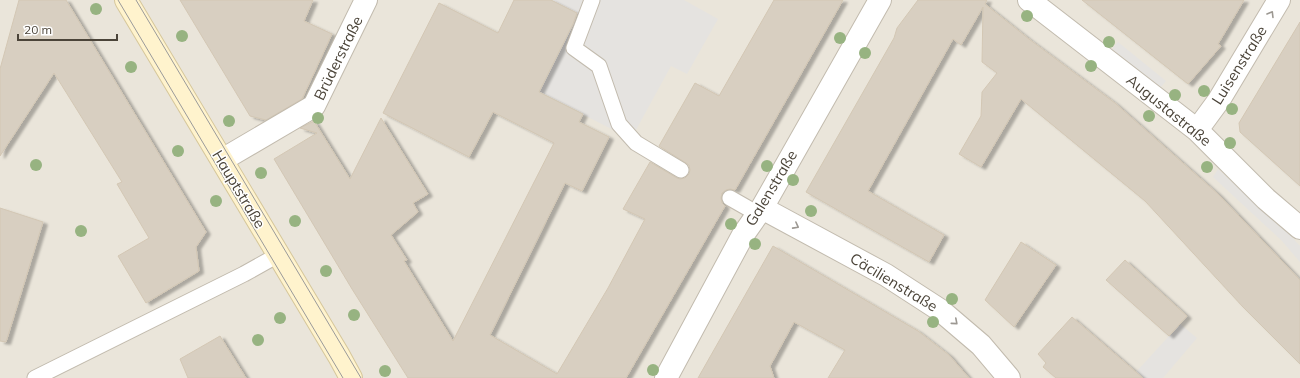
<svg xmlns="http://www.w3.org/2000/svg" width="1300" height="378" viewBox="0 0 1300 378" font-family="Mulish,sans-serif">
<style>
.residential{fill:#eae5da}
.parking{fill:#e5e3e0}
.building{fill:#d8cfc1;stroke:#d3c7b4;filter:url(#shadow)}
.lines{fill:none;stroke-linecap:round;stroke-linejoin:round}
.lane-casing{stroke:#c2bbae;stroke-width:17}
.street-casing{stroke:#c2bbae;stroke-width:24}
.secondary-casing{stroke:#d6c79b;stroke-width:24}
.lane{stroke:#fff;stroke-width:15}
.street{stroke:#fff;stroke-width:22}
.secondary{stroke:#fff3cd;stroke-width:22}
.tram{stroke:#9a9a9a;stroke-width:1}
.tree{fill:#97b381}
.oneway{stroke:#9c9892}
.labels{text-anchor:middle;dominant-baseline:central;stroke-width:3;stroke-linejoin:round;paint-order:stroke}
.street-label{font-size:15px;fill:#4b4439;stroke:#fff}
</style>
<defs>
<filter id="shadow"><feDropShadow dx="4.5" dy="2.5" stdDeviation="1" flood-color="#0004"/></filter>
</defs>
<rect width="100%" height="100%" fill="#f6f3ec"/>
<path class="residential" d="M 0,0 L 1300,0 L 1300,378 L 0,378 Z"/>
<path class="parking" d="M 551,0 L 684,0 L 718,19 L 687,74 L 671,66 L 631,139 L 539,92 L 578,14 Z
M 1118,42 L 1166,81 L 1160,88 L 1112,49 Z
M 1218,169 L 1290,235 L 1300,246 L 1300,262 L 1282,241 L 1213,177 Z
M 1180,324 L 1197,338 L 1163,378 L 1143,378 L 1136,372 Z"/>
<path class="building" d="M 19,0 L 66,0 L 206,232 L 196,247 L 199,271 L 146,303 L 118,256 L 149,238 L 117,184 L 122,182 L 54,73 L 0,156 L 0,69 Z
M 180,0 L 313,0 L 304,21 L 332,34 L 302,99 L 266,120 L 250,116 Z
M 514,0 L 551,0 L 577,13 L 573,24 L 539,92 L 583,114 L 579,122 L 609,137 L 582,191 L 565,183 L 490,335 L 557,374 L 608,288 L 645,219 L 623,209 L 650,162 L 677,178 L 680,179 L 685,178 L 689,174 L 690,170 L 689,165 L 686,163 L 659,146 L 695,83 L 719,96 L 774,0 L 843,0 L 735,190 L 730,189 L 726,190 L 722,193 L 721,198 L 722,203 L 725,206 L 626,378 L 408,378 L 352,289 L 274,159 L 317,133 L 300,128 L 314,121 L 350,179 L 381,118 L 428,194 L 413,203 L 418,212 L 391,235 L 407,260 L 404,261 L 453,341 L 554,143 L 493,112 L 469,157 L 383,113 L 439,3 L 498,33 Z
M 918,0 L 987,0 L 985,4 L 1029,39 L 1115,103 L 1218,194 L 1300,280 L 1300,364 L 1243,307 L 1145,201 L 1021,99 L 981,167 L 959,154 L 981,116 L 982,92 L 997,73 L 982,62 L 983,7 L 961,45 L 953,39 L 868,191 L 944,235 L 929,262 L 806,192 L 894,38 L 897,28 Z
M 1082,0 L 1244,0 L 1218,44 L 1221,46 L 1188,84 Z
M 1300,22 L 1300,186 L 1240,132 L 1239,123 Z
M 0,208 L 43,222 L 6,342 L 0,341 Z
M 1021,242 L 1056,265 L 1014,327 L 985,300 Z
M 773,246 L 918,331 L 949,355 L 969,378 L 828,378 L 845,350 L 794,322 L 770,366 L 774,378 L 698,378 Z
M 1125,260 L 1187,316 L 1169,336 L 1106,280 Z
M 1072,317 L 1143,378 L 1056,378 L 1043,367 L 1046,363 L 1038,354 Z
M 220,336 L 246,378 L 188,378 L 180,359 Z"/>
<g class="lines">
<g class="lane-casing">
<path id="lane" d="M 592,0 L 574,48 L 599,66 L 619,124 L 636,143 L 681,170
M 730,198 L 758,214
M 35,378 L 244,274 L 278,255"/>
</g>
<g class="street-casing">
<path id="street" d="M 1029,0 L 1197,130 L 1266,199 L 1300,228
M 1197,130 L 1219,100 L 1279,0
M 222,160 L 314,106 L 366,0
M 762,208 L 886,275 L 940,310 L 981,345 L 1009,378
M 666,378 L 743,235 L 762,208 L 880,0"/>
</g>
<g class="secondary-casing">
<path id="secondary" d="M 126,0 L 339,356 L 351,378"/>
</g>
<use href="#lane" class="lane"/>
<use href="#street" class="street"/>
<use href="#secondary" class="secondary"/>
<path class="tram" d="M 118,0 L 343,378
M 136,0 L 361,378"/>
</g>
<g class="tree">
<circle cx="96" cy="9" r="6"/>
<circle cx="1027" cy="16" r="6"/>
<circle cx="182" cy="36" r="6"/>
<circle cx="840" cy="38" r="6"/>
<circle cx="1109" cy="42" r="6"/>
<circle cx="865" cy="53" r="6"/>
<circle cx="1091" cy="66" r="6"/>
<circle cx="131" cy="67" r="6"/>
<circle cx="1204" cy="91" r="6"/>
<circle cx="1175" cy="95" r="6"/>
<circle cx="1232" cy="109" r="6"/>
<circle cx="1149" cy="116" r="6"/>
<circle cx="318" cy="118" r="6"/>
<circle cx="229" cy="121" r="6"/>
<circle cx="1230" cy="143" r="6"/>
<circle cx="178" cy="151" r="6"/>
<circle cx="36" cy="165" r="6"/>
<circle cx="767" cy="166" r="6"/>
<circle cx="1207" cy="167" r="6"/>
<circle cx="261" cy="173" r="6"/>
<circle cx="793" cy="180" r="6"/>
<circle cx="216" cy="201" r="6"/>
<circle cx="811" cy="211" r="6"/>
<circle cx="295" cy="221" r="6"/>
<circle cx="731" cy="224" r="6"/>
<circle cx="81" cy="231" r="6"/>
<circle cx="755" cy="244" r="6"/>
<circle cx="326" cy="271" r="6"/>
<circle cx="952" cy="299" r="6"/>
<circle cx="354" cy="315" r="6"/>
<circle cx="280" cy="318" r="6"/>
<circle cx="933" cy="322" r="6"/>
<circle cx="258" cy="340" r="6"/>
<circle cx="653" cy="370" r="6"/>
<circle cx="385" cy="371" r="6"/>
</g>
<defs><path id="oneway-chevron" d="M-2-3.5L2.5 0L-2 3.5" fill="none" stroke-width="1.6" stroke-linecap="round" stroke-linejoin="round"/></defs>
<g class="oneway">
<use href="#oneway-chevron" transform="translate(1271 14) rotate(-59)"/>
<use href="#oneway-chevron" transform="translate(796 226) rotate(28)"/>
<use href="#oneway-chevron" transform="translate(955 322) rotate(41)"/>
</g>
<g class="labels">
<g class="street-label">
<text transform="translate(338 58) rotate(-64)">Brüderstraße</text>
<text transform="translate(1239 65) rotate(-58)">Luisenstraße</text>
<text transform="translate(1169 110) rotate(39)">Augustastraße</text>
<text transform="translate(771 188) rotate(-59)">Galenstraße</text>
<text transform="translate(239 189) rotate(59)">Hauptstraße</text>
<text transform="translate(894 282) rotate(31)">Cäcilienstraße</text>
</g>
</g>
<path d="M18 34v6h99v-6" fill="none" stroke="#4b4439" stroke-width="2"/>
<text x="24" y="34" font-size="12" fill="#4b4439" stroke="#ffffff" stroke-width="3" paint-order="stroke">20 m</text>
</svg>
